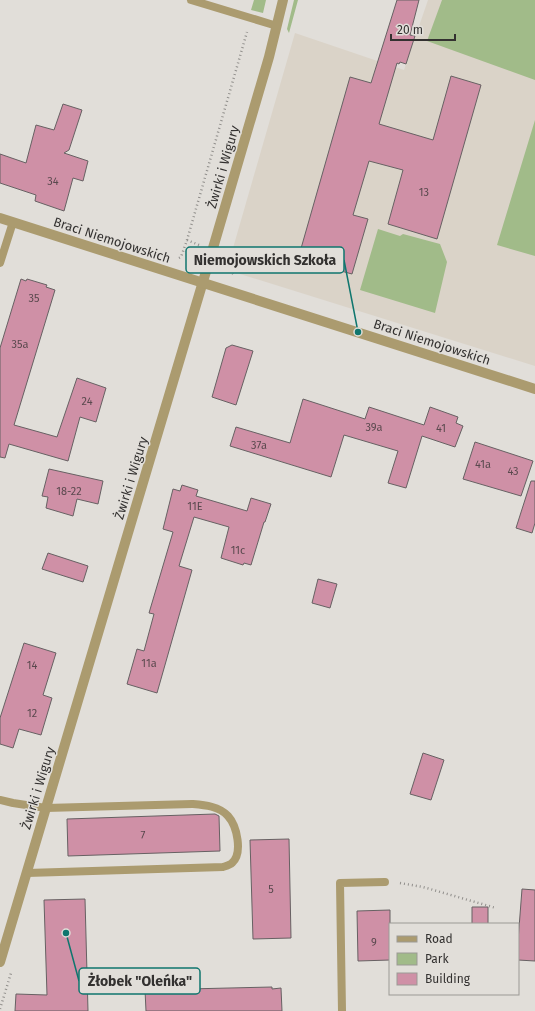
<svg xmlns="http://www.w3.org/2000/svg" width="535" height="1011" viewBox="0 0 535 1011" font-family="'Fira Sans',sans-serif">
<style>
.built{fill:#dad3c8}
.green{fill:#a1bb89}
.building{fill:#cf90a6;stroke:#676163}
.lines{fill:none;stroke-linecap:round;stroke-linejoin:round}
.path{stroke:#918f8c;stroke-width:2.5;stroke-dasharray:1 3;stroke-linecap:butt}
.service{stroke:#ab9b6f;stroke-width:8}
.minor{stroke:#ab9b6f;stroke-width:10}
.tertiary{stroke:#ab9b6f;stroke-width:10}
.labels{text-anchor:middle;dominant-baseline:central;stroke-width:3;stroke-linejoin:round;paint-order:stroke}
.number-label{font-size:11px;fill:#5a494e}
.street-label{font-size:13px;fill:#333130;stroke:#e1ded9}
.leader{fill:none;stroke:#0f766e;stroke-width:1.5}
.callout-dot{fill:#0f766e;stroke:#e1ded9;stroke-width:1.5}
.callout{fill:#e1ded9;stroke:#0f766e;stroke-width:1.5}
.callout-label{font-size:14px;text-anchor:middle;font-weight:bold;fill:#333130}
</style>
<rect width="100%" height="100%" fill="#e1ded9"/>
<path class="built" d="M 428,0 L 535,0 L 535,366 L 240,274 L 229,262 L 295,33 L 404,70 Z"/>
<path class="green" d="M 254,0 L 266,0 L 263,13 L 251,10 Z
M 294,0 L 298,0 L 289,33 L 287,29 Z
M 442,0 L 535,0 L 535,80 L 427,41 Z
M 535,120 L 535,256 L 497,245 Z
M 378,229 L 400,236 L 403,234 L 440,244 L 447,262 L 435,313 L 360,290 Z"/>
<path class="building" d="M 397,0 L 419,0 L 410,35 L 415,36 L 406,64 L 400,62 L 399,64 L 397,63 L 379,124 L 433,140 L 451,76 L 481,85 L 437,239 L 388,224 L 403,170 L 369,161 L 353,215 L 368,219 L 352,274 L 298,259 L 350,77 L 371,83 Z
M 63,104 L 82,110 L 69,150 L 64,153 L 88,161 L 83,181 L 73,178 L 64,211 L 35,201 L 36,195 L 0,183 L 0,154 L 26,163 L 36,125 L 54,130 Z
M 21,279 L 26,281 L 27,279 L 47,285 L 46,287 L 55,290 L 14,425 L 57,437 L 77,378 L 106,388 L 96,422 L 80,417 L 68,461 L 9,444 L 5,458 L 0,457 L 0,348 Z
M 232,345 L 253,351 L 236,405 L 212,397 L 226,348 Z
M 303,399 L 365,419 L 369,407 L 424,425 L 430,407 L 458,417 L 456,423 L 463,426 L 455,447 L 422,436 L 406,488 L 388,483 L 398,451 L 344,435 L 331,477 L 230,446 L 236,427 L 290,443 Z
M 475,442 L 533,461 L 521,496 L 463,479 Z
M 49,469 L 103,481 L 98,504 L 77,499 L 73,516 L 46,508 L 48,497 L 42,496 Z
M 531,481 L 535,481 L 535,523 L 532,533 L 516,528 Z
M 182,485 L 198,490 L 196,496 L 247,511 L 251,498 L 271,504 L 265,522 L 264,522 L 251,565 L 244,563 L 243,565 L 221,558 L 229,527 L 194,517 L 179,566 L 192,570 L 157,693 L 127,684 L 137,649 L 144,651 L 154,614 L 149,613 L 173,532 L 163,529 L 173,489 L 180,491 Z
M 48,553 L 88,566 L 83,582 L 42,569 Z
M 318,579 L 337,584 L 330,608 L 312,603 Z
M 24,643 L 56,653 L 43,695 L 52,698 L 41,735 L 19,729 L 13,748 L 0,744 L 0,718 Z
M 423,753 L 444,760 L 431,800 L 410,794 Z
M 215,814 L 219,816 L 220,851 L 68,856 L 67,819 Z
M 289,839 L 291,938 L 253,939 L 250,840 Z
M 522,889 L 535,890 L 535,961 L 518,960 L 518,941 Z
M 85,899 L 88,1011 L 15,1011 L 16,994 L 47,995 L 44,900 Z
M 472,907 L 488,907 L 488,924 L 472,924 Z
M 390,910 L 390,960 L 358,961 L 357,911 Z
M 272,987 L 272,989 L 281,988 L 282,1011 L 146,1011 L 145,990 Z"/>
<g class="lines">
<path class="path" d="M 187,240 L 199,245
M 179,258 L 181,257 L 187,240 L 247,32
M 226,264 L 227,268 L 233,274
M 400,883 L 423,887 L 496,908
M 0,1009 L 11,973"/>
<path class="service" d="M 191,0 L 277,26
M 0,263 L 13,222
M 0,800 L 13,803 L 46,808 L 192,804 C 204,805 219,806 228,816 C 237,826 243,853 232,863 C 230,865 226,866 223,867 L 27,873
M 342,1011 L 340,883 L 385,882"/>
<path class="minor" d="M 0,962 L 213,248 L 269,57 L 283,0"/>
<path class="tertiary" d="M 0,218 L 535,389"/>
</g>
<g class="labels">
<g class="number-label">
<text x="53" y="181">34</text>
<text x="424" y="192">13</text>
<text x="34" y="298">35</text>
<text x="20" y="344">35a</text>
<text x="87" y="401">24</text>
<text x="374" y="427">39a</text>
<text x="441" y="428">41</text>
<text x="259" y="445">37a</text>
<text x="483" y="464">41a</text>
<text x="513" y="471">43</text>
<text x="69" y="491">18-22</text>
<text x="195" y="506">11E</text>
<text x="238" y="550">11c</text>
<text x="149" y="663">11a</text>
<text x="32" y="665">14</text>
<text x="32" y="713">12</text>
<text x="143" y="835">7</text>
<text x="271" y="889">5</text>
<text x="374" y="942">9</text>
</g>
<g class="street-label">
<text transform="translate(223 167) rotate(-74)">Żwirki i Wigury</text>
<text transform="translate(112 240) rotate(18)">Braci Niemojowskich</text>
<text transform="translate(432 342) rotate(18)">Braci Niemojowskich</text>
<text transform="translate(131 478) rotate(-73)">Żwirki i Wigury</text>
<text transform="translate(38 788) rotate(-73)">Żwirki i Wigury</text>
</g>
</g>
<path class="leader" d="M358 332L344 260M66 933L79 981"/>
<g class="callout-dot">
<circle cx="358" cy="332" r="4"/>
<circle cx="66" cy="933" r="4"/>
</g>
<g class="callout">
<rect x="186" y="247" width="158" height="26" rx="4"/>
<rect x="79" y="968" width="121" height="26" rx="4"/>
</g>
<g class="callout-label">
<text x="265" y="265">Niemojowskich Szkoła</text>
<text x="140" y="986">Żłobek "Oleńka"</text>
</g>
<rect x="389" y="923" width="130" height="72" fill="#e1ded9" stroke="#9b9995"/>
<rect x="397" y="936" width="20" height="6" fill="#ab9b6f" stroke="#9b9995"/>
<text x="425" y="943" font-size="12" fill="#333130">Road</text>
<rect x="397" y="953" width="20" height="12" fill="#a1bb89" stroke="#9b9995"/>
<text x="425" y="963" font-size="12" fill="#333130">Park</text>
<rect x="397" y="973" width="20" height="12" fill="#cf90a6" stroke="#9b9995"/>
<text x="425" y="983" font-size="12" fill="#333130">Building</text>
<path d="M391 34v6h64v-6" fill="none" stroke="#333130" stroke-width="2"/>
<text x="397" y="34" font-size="12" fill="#333130" stroke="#e1ded9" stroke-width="3" paint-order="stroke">20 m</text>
</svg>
